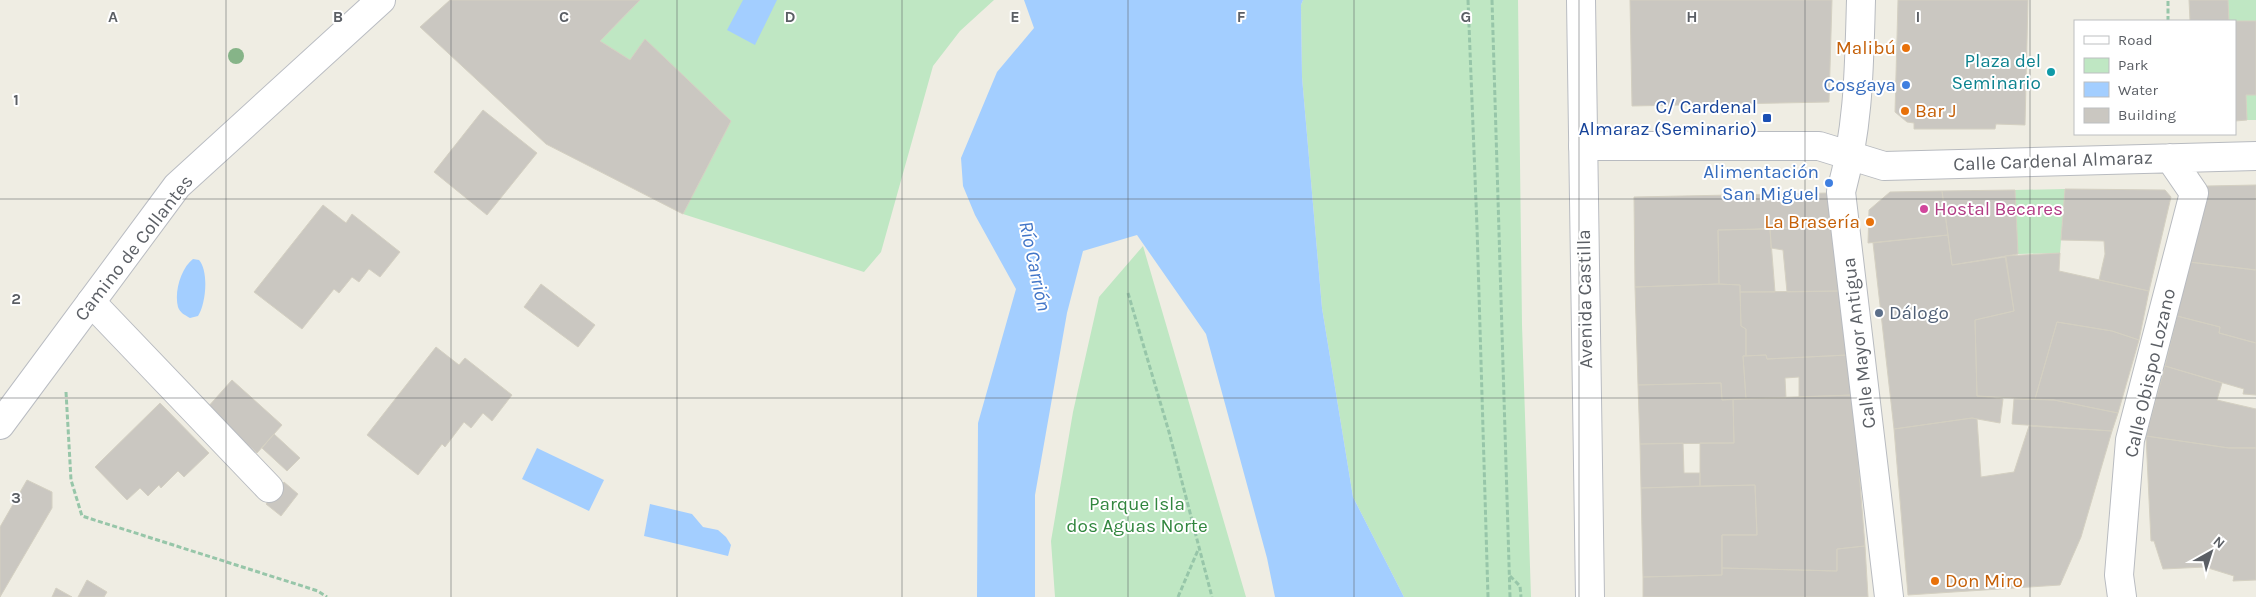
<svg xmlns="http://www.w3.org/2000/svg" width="2256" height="597" viewBox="0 0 2256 597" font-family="Karla,sans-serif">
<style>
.green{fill:#bfe7c3}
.water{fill:#a3ceff}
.building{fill:#cac7c1;stroke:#d4d0c2}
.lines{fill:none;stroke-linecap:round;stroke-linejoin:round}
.street-casing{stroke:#b8bbc0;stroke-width:30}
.secondary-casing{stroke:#b9bcc2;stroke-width:30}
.path{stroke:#97c6a9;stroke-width:3;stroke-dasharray:5 2.5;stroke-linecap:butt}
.street{stroke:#fff;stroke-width:28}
.secondary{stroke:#fff;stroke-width:28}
.tree{fill:#86b488}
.grid{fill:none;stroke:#5b5f65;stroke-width:1;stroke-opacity:0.55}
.food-dot{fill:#e8710a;stroke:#fff;stroke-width:2}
.culture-dot{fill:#0f9aa8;stroke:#fff;stroke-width:2}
.shop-dot{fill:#3f7fe0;stroke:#fff;stroke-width:2}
.transit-dot{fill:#1a4fb4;stroke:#fff;stroke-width:2}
.hotel-dot{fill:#d1479c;stroke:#fff;stroke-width:2}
.service-dot{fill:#5c6f8a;stroke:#fff;stroke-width:2}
.labels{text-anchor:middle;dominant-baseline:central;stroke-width:4;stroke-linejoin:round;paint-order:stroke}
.food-label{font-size:19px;fill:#c56008;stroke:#fff;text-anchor:end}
.culture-label{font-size:19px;fill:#0d838f;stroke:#fff;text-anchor:end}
.shop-label{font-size:19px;fill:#366cbe;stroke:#fff;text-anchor:end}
.transit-label{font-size:19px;fill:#164399;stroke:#fff;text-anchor:end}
.street-label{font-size:19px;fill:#5b5f65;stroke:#fff}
.hotel-label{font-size:19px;fill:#b23c85;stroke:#fff;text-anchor:start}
.service-label{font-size:19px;fill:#4e5e75;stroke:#fff;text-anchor:start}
.park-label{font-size:19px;fill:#31863e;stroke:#fff}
.water-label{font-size:20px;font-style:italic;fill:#4175c7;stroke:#fff}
.grid-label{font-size:16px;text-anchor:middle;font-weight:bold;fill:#5b5f65;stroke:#fff;stroke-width:4;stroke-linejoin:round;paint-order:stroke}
</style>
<rect width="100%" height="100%" fill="#efede3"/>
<path class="green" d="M 640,0 L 994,0 L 960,31 L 933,66 L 881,252 L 864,272 L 683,214 L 731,121 L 645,40 L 630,60 L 600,41 Z
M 1303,0 L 1518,0 L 1522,325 L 1531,597 L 1404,597 L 1353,497 L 1322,308 L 1302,77 L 1301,5 Z
M 2228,0 L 2256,0 L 2256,21 L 2229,21 Z
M 2246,95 L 2256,95 L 2256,120 L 2247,120 Z
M 2065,189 L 2060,253 L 2018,254 L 2015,190 Z
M 1143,246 L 1246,597 L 1055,597 L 1051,541 L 1073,412 L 1099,297 Z"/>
<path class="water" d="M 743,0 L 777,0 L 755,45 L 727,30 Z
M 1024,0 L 1303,0 L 1301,5 L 1302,77 L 1322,308 L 1353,497 L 1404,597 L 1275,597 L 1267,558 L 1206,334 L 1137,235 L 1083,251 L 1067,313 L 1035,495 L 1035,597 L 977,597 L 978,423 L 1016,289 L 975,215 L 963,186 L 961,158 L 997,72 L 1034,28 Z
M 193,259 L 199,260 C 209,271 206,304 198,316 L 190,318 C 185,315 180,313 178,307 C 174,292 181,268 193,259 Z
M 537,448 L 604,480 L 589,511 L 522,479 Z
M 650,504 L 692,514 L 703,527 L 718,530 L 726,537 L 731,545 L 728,556 L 644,536 Z"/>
<path class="building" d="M 450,0 L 640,0 L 600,41 L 630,60 L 645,39 L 731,121 L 683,214 L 546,144 L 420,27 Z
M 1630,0 L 1832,0 L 1829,102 L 1632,106 Z
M 1898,0 L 2028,0 L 2025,125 L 1996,124 L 1995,129 L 1914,129 L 1914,123 L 1907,122 L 1895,112 Z
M 2189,0 L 2228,0 L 2229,21 L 2256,21 L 2256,95 L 2246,95 L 2247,120 L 2235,121 L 2235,21 L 2190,21 Z
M 483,110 L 537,153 L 487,215 L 434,172 Z
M 2256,185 L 2256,270 L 2189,262 L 2207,186 Z
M 2065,189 L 2165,190 L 2171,197 L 2149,291 L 2099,280 L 2105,254 L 2104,241 L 2061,240 Z
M 2015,190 L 2018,254 L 1952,265 L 1942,191 Z
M 1942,191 L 1948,235 L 1868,243 L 1869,210 L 1890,192 Z
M 1828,193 L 1832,227 L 1718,230 L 1719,284 L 1635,287 L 1634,197 Z
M 323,205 L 346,223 L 352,214 L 400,252 L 380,277 L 369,269 L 359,282 L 352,277 L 339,293 L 334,289 L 302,329 L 254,292 Z
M 1832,227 L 1840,291 L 1787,292 L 1783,250 L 1771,248 L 1770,229 Z
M 1770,229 L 1775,292 L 1740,292 L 1740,285 L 1719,284 L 1718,230 Z
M 1948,235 L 1952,265 L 2006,257 L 2014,311 L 1975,320 L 1977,396 L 2003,399 L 2000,423 L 1972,418 L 1894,429 L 1873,243 Z
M 2060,253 L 2059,271 L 2149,291 L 2139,340 L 2112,331 L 2057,322 L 2035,399 L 1977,396 L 1975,320 L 2014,311 L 2005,256 Z
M 2189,262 L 2256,270 L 2256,343 L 2219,333 L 2220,327 L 2177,316 Z
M 541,284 L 595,325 L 578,347 L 524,307 Z
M 1719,284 L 1740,285 L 1741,326 L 1746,329 L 1746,356 L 1743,356 L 1746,399 L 1722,400 L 1721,383 L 1638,385 L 1635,287 Z
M 1840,291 L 1848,355 L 1767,359 L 1766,355 L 1746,356 L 1746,329 L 1741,326 L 1740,292 Z
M 2177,316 L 2220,327 L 2219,333 L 2256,343 L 2256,395 L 2243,394 L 2244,389 L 2165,366 Z
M 2057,322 L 2112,331 L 2139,340 L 2118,413 L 2054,400 L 2035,399 Z
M 436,347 L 459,365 L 465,358 L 512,395 L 492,421 L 483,413 L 471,428 L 464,422 L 445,447 L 442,444 L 418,475 L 367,435 Z
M 1766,355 L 1767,359 L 1848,355 L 1853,395 L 1799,397 L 1799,377 L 1785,378 L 1786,398 L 1746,399 L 1743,356 Z
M 2165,366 L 2222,383 L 2217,400 L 2256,409 L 2256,448 L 2229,448 L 2146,436 Z
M 232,380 L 282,425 L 257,453 L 207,408 Z
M 1721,383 L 1722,400 L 1733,399 L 1734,443 L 1640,444 L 1638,385 Z
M 1853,395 L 1865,546 L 1837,549 L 1837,571 L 1722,568 L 1722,535 L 1757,535 L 1755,485 L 1700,486 L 1700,443 L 1734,443 L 1733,399 Z
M 2014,399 L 2054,400 L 2118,413 L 2112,431 L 2012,424 Z
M 160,403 L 209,453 L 184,477 L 178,471 L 161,488 L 159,485 L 148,496 L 140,488 L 127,500 L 95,467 Z
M 1972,418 L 1977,419 L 1981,477 L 2014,472 L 2029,426 L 2112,431 L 2081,537 L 2060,585 L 1908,595 L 1894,429 Z
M 274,434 L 300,458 L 287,471 L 262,448 Z
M 2146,436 L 2229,448 L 2256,448 L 2256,580 L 2233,581 L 2234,576 L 2205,567 L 2163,569 L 2154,541 L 2151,541 Z
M 1683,443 L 1684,473 L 1700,473 L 1700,486 L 1641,488 L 1640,444 Z
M 27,480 L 52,492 L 52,508 L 0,597 L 0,527 Z
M 284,482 L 298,494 L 281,516 L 266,504 Z
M 1755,485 L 1757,535 L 1722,535 L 1722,575 L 1643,577 L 1641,488 Z
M 1865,546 L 1868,597 L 1643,597 L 1643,577 L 1722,575 L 1722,568 L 1837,571 L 1837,549 Z
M 87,580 L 107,592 L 104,597 L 78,597 Z
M 56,588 L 72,597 L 52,597 Z"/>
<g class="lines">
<g class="street-casing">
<path id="street" d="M 1861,0 C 1859,68 1859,125 1841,192 L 1889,597
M 1583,146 L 1819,146 L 1884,166 L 2256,156
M 91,302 L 269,488
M 2122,597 L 2119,575 L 2130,440 L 2194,193 L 2170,158"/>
</g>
<g class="secondary-casing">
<path id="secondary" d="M 1581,0 L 1590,597
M 0,425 L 177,186 L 381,0"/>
</g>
<path class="path" d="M 1468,0 L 1477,227 L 1488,597
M 1492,0 L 1510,597
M 2168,21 L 2168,0
M 1128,293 L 1169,432 L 1212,597
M 66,392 L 71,480 L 82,516 L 318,591 L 327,597
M 1510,576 L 1520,586 L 1521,597
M 1178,597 L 1198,550"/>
<use href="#street" class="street"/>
<use href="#secondary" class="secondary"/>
</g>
<circle class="tree" cx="236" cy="56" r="8"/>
<path class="grid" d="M 226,0 L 226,597M 451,0 L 451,597M 677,0 L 677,597M 902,0 L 902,597M 1128,0 L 1128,597M 1354,0 L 1354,597M 1579,0 L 1579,597M 1805,0 L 1805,597M 2030,0 L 2030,597M 0,199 L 2256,199M 0,398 L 2256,398"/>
<g class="food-dot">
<circle cx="1906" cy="48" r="5"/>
<circle cx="1905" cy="111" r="5"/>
<circle cx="1870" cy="222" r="5"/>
<circle cx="1935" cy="581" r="5"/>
</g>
<circle class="culture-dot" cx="2051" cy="72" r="5"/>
<g class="shop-dot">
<circle cx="1906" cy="85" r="5"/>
<circle cx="1829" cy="183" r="5"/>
</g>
<rect class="transit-dot" x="1762" y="113" width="10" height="10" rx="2.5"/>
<circle class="hotel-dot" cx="1924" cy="209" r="5"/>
<circle class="service-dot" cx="1879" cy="313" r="5"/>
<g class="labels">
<g class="food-label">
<text x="1896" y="48">Malibú</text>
<text x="1915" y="111" text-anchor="start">Bar J</text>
<text x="1860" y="222">La Brasería</text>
<text x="1945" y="581" text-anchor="start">Don Miro</text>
</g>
<g class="culture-label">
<text x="2041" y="61">Plaza del<tspan x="2041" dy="22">Seminario</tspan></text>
</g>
<g class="shop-label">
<text x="1896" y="85">Cosgaya</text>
<text x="1819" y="172">Alimentación<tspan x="1819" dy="22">San Miguel</tspan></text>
</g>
<g class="transit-label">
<text x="1757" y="107">C/ Cardenal<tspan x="1757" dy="22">Almaraz (Seminario)</tspan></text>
</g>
<g class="street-label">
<text transform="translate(2053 161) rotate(-2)">Calle Cardenal Almaraz</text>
<text transform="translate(134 248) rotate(-52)">Camino de Collantes</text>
<text transform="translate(1585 299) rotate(-91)">Avenida Castilla</text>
<text transform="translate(1859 343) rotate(-97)">Calle Mayor Antigua</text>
<text transform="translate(2150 373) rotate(-77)">Calle Obispo Lozano</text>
</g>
<g class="hotel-label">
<text x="1934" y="209">Hostal Becares</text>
</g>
<g class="service-label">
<text x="1889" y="313">Dálogo</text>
</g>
<g class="park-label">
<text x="1137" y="504">Parque Isla<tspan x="1137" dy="22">dos Aguas Norte</tspan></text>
</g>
<g class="water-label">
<text transform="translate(1035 266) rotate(78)">Río Carrión</text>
</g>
</g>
<g class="grid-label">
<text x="113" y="22">A</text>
<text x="338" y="22">B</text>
<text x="564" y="22">C</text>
<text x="790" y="22">D</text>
<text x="1015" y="22">E</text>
<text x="1241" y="22">F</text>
<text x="1466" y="22">G</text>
<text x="1692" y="22">H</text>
<text x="1918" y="22">I</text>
<text x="16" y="105">1</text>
<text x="16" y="304">2</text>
<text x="16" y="503">3</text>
</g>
<rect x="2074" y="20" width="162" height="115" fill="#ffffff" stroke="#bdbfc1"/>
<rect x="2084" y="36" width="25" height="8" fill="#ffffff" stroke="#bdbfc1"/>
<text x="2118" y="45" font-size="15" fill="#5b5f65">Road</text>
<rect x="2084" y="58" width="25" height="15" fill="#bfe7c3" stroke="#bdbfc1"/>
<text x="2118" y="70" font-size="15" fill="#5b5f65">Park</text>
<rect x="2084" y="82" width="25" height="15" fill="#a3ceff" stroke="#bdbfc1"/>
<text x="2118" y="95" font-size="15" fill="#5b5f65">Water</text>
<rect x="2084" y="108" width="25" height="15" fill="#cac7c1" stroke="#bdbfc1"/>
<text x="2118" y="120" font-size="15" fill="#5b5f65">Building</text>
<g transform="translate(2211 552) rotate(39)" stroke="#ffffff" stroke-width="4" paint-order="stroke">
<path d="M0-4L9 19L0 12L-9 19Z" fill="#5b5f65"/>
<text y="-8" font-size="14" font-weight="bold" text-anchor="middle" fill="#5b5f65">N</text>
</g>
</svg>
